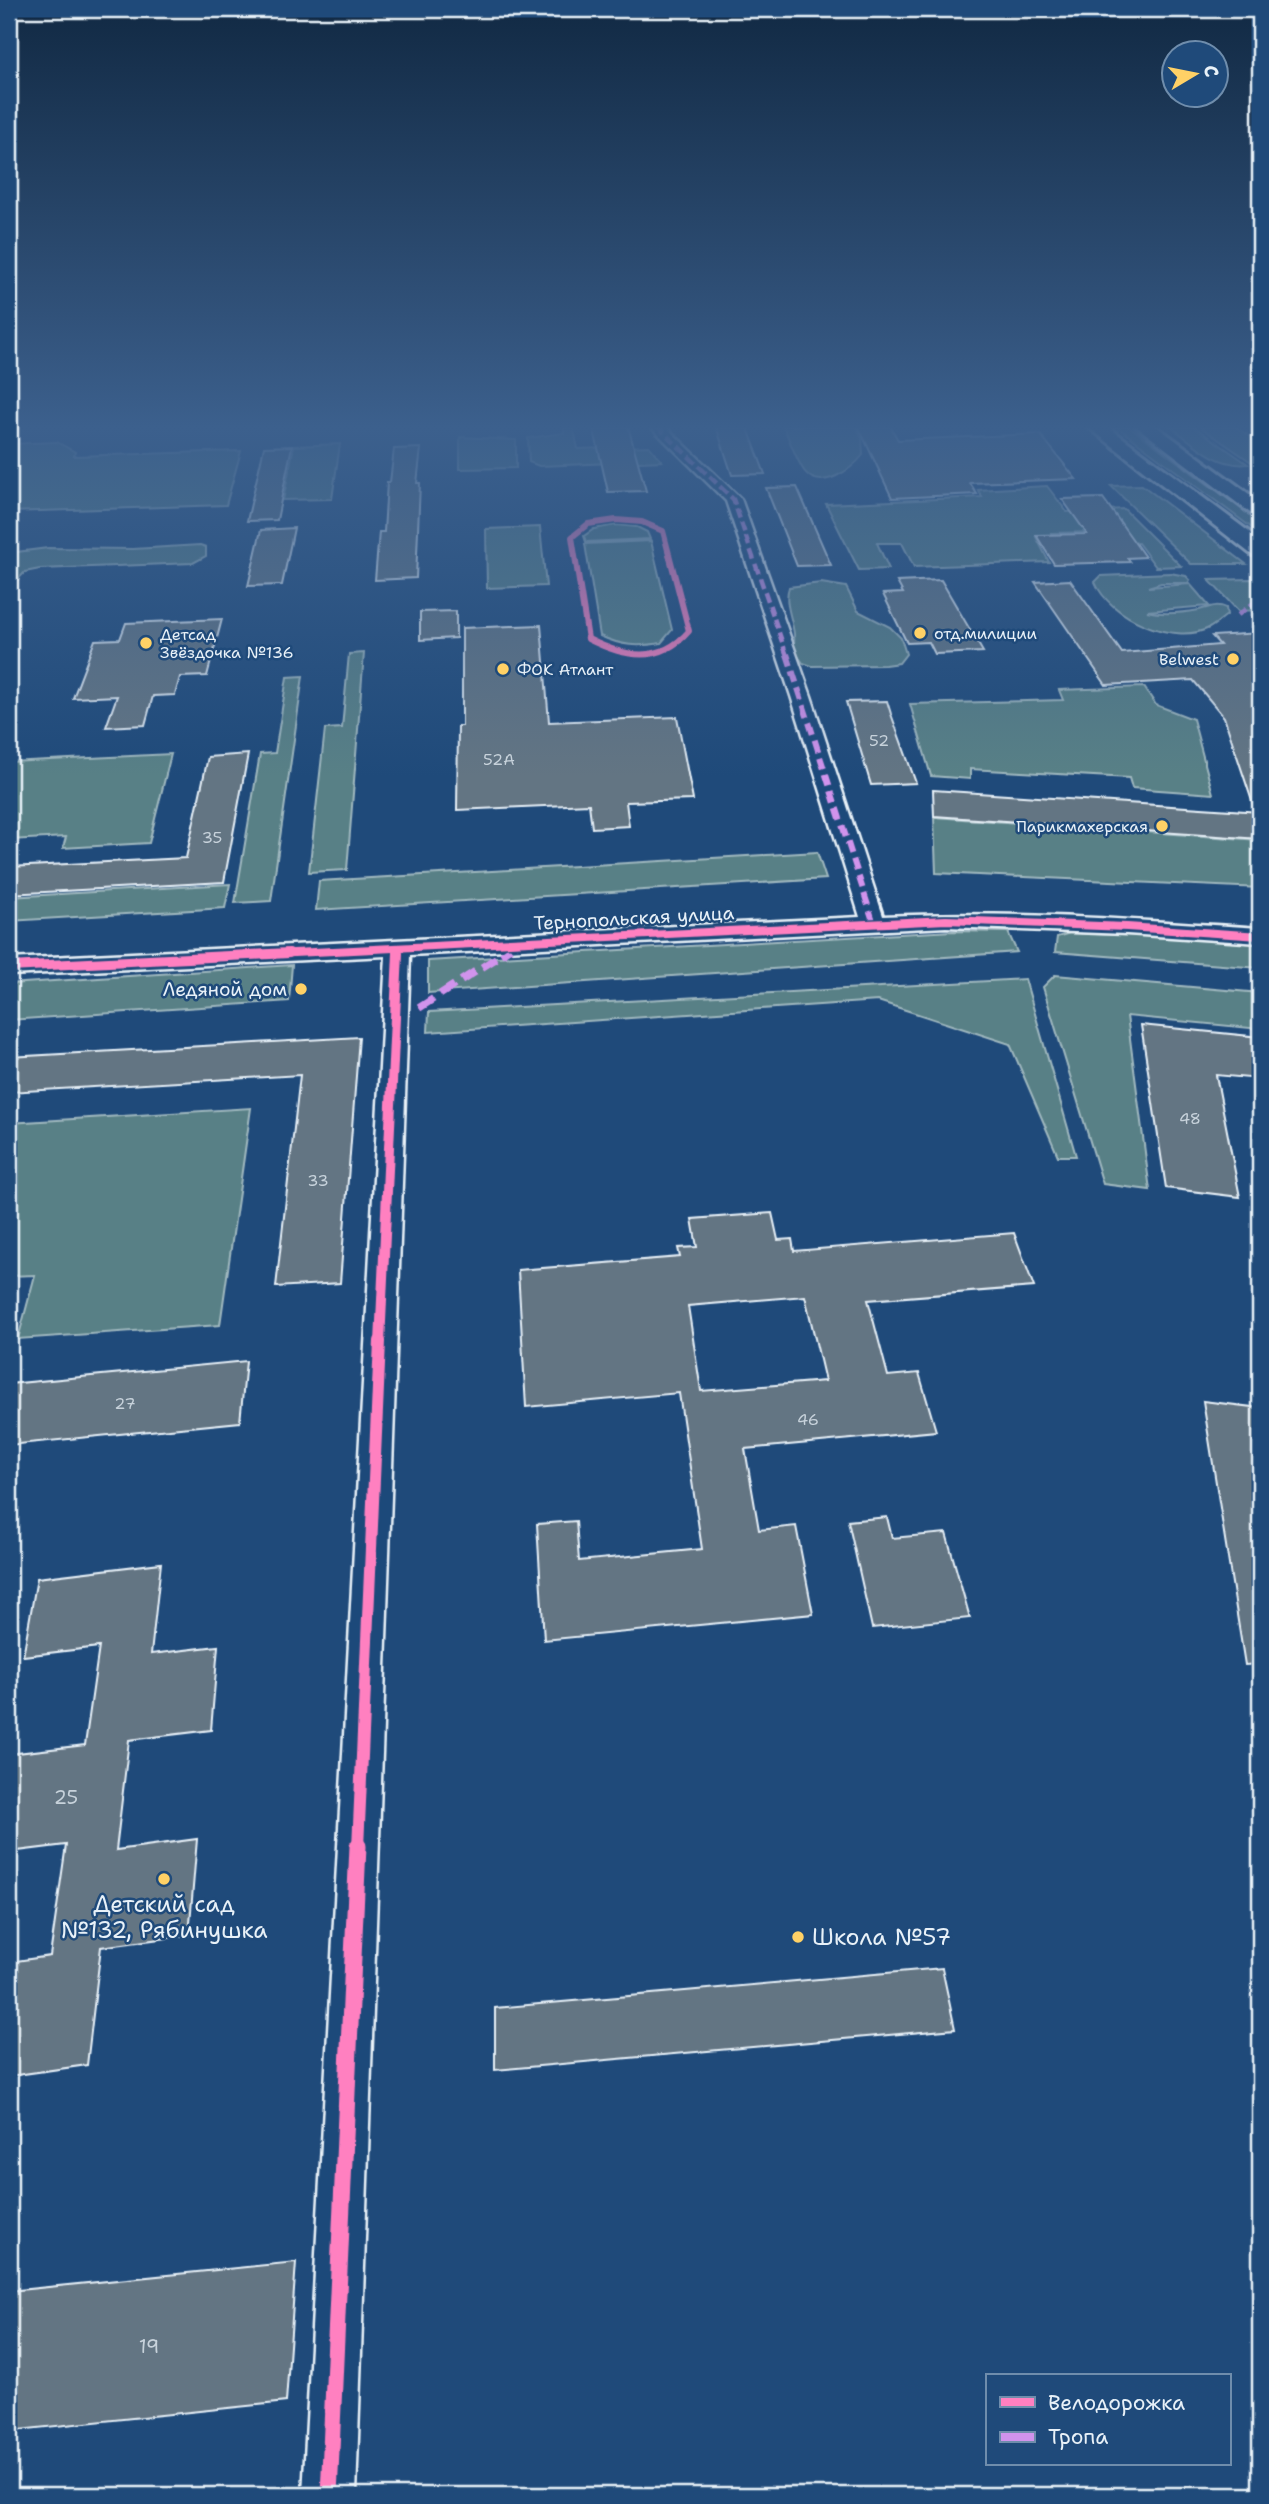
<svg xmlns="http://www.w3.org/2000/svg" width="1269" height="2504" viewBox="0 0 1269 2504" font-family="'Shantell Sans',sans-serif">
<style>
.green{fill:#588086;stroke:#a0b8bf;stroke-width:2}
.building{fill:#647483;stroke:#e8f1f8;stroke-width:2;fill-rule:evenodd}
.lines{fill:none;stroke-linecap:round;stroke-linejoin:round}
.street-casing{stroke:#e8f1f8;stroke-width:5}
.primary-casing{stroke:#e8f1f8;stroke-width:6}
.street{fill:#1f4a7a;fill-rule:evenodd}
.primary{fill:#1f4a7a;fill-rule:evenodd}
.quiet-far2{stroke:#d193ec;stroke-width:4.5;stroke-dasharray:10 4.5;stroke-linecap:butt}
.quiet-far1{stroke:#d193ec;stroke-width:6;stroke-dasharray:12 6;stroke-linecap:butt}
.quiet{stroke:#d193ec;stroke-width:8;stroke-dasharray:17 8;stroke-linecap:butt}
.cycleway-far4-casing{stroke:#1f4a7a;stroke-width:9}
.cycleway-far3-casing{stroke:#1f4a7a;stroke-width:11}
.cycleway-far2-casing{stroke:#1f4a7a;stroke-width:14}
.cycleway-far1-casing{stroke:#1f4a7a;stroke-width:17}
.cycleway-casing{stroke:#1f4a7a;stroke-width:21}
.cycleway-far4{stroke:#ff80c0;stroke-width:6}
.cycleway-far3{stroke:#ff80c0;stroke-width:8}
.cycleway-far2{stroke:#ff80c0;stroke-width:10}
.cycleway-far1{stroke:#ff80c0;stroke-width:12}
.cycleway{stroke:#ff80c0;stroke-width:17}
.poi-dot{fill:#ffd166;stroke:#1f4a7a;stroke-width:2.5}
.labels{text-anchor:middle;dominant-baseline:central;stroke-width:5;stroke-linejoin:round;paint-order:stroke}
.far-poi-label{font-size:16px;fill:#e8f1f8;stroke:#1f4a7a;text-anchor:start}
.number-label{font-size:16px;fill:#c7d2db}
.street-label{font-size:19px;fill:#e8f1f8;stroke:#1f4a7a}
.poi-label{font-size:19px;fill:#e8f1f8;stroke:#1f4a7a;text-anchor:end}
.near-number-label{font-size:19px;fill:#c7d2db}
.near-poi-label{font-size:23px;fill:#e8f1f8;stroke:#1f4a7a}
</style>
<rect width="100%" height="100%" fill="#1f4a7a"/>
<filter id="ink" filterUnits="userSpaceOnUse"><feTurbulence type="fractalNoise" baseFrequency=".0143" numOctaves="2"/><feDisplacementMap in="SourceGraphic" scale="14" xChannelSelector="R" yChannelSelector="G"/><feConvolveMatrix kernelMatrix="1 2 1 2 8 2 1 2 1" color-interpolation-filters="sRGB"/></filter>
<g filter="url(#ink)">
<path class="green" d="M 564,426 L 573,426 L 578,449 L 649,446 L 662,461 L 539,466 L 529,462 L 528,438 L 564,433 Z
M 783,426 L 856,426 L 862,439 L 863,455 C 852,469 821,492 805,472 C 797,462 789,438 783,426 Z
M 1116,426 L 1129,426 L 1260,523 L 1260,534 Z
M 1170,426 L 1193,426 L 1248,464 C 1217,468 1193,443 1170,426 Z
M 1199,426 L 1234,426 L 1260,443 L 1260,468 Z
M 460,437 L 516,440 L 516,468 L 460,469 Z
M 57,442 L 75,452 L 74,456 L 241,451 L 226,505 L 9,512 L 9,444 Z
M 340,444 L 332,499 L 283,500 L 294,446 Z
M 1142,485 L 1246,564 L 1191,564 L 1111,486 Z
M 1047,486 L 1067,512 L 1124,509 L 1181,566 L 1156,567 L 1138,543 L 1124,544 L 1098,532 L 1051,533 L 1052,536 L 1036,537 L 1049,562 L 914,567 L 902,543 L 877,543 L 889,569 L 859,570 L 826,504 L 982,497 L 978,490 Z
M 616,525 L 637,527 L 647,532 L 650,539 L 586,542 L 584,536 L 594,529 Z
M 540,527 L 546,586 L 487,588 L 486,529 Z
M 651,541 L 672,630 L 661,643 C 637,647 622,646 600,636 L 585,544 Z
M 200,545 L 206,547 L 206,556 L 193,563 L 40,569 L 25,572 L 9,589 L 9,553 L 48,548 L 133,549 Z
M 1170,573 L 1186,576 L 1190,580 L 1188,583 L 1161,583 L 1148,587 L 1190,584 L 1209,606 L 1147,611 C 1163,615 1182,613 1199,610 C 1210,608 1215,603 1226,608 L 1227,615 C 1221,619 1215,625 1209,628 C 1174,646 1109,617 1095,582 L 1101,576 Z
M 1252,579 L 1260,585 L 1260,610 L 1238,611 L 1209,580 Z
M 821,583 L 846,587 L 858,611 L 890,627 L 901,638 L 906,654 L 899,663 L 885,665 L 812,666 L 803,663 L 793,649 C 799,628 782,607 789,587 Z
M 364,653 L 347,870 L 309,872 L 325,729 L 342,728 L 349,654 Z
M 303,676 L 271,901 L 235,903 L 260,754 L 275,753 L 287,677 Z
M 1144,687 L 1156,705 L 1193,719 L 1213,794 L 1132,788 L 1129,778 L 970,769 L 970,779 L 931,776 L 910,704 L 1063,700 L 1059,690 Z
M 171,754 L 149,843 L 63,848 L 66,837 L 9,840 L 9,762 Z
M 934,817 L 1260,840 L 1260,888 L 936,873 Z
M 817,852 L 826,879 L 316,910 L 319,881 Z
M 230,884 L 225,908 L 9,921 L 9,897 Z
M 953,931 L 1008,932 L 1017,952 L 428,993 L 428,961 Z
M 1070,933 L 1195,938 L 1260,944 L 1260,968 L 1055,952 L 1057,937 Z
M 292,965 L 289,1001 L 9,1020 L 9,984 Z
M 1055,975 L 1260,993 L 1260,1029 L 1127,1016 L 1150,1190 L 1103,1184 L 1043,987 Z
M 1025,979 L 1076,1156 L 1058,1156 L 1010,1044 L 878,1001 L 428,1032 L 429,1012 Z
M 251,1108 L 220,1325 L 18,1339 L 35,1275 L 9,1276 L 9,1123 Z"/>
<path class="building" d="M 593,426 L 628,426 L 646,491 L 608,492 Z
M 716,426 L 747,426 L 765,474 L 732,475 Z
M 858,426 L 890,426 L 898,440 L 1040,434 L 1076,479 L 970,483 L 977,494 L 892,498 Z
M 292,446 L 277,520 L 247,521 L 264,447 Z
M 421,448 L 417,483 L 420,483 L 416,578 L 375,580 L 379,532 L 384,532 L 387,482 L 390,482 L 394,449 Z
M 797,487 L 831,565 L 797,566 L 766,488 Z
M 1103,498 L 1145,557 L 1127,558 L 1130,562 L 1054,564 L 1036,535 L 1087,534 L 1062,499 Z
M 294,528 L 282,585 L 248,586 L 261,530 Z
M 941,580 L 983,652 L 935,654 L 929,642 L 907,643 L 883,594 L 903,593 L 897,582 Z
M 1070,580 L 1122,653 L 1220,645 L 1212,636 L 1260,633 L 1260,809 L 1255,810 L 1224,717 L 1193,680 L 1106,685 L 1035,582 Z
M 456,611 L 456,638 L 420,640 L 420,612 Z
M 222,619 L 207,676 L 180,677 L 175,695 L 153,696 L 145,725 L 106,727 L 117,696 L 73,698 L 95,640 L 120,639 L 126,623 Z
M 541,625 L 549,722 L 677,717 L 693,800 L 626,802 L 629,826 L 592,828 L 589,804 L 457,810 L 458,726 L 462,726 L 462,628 Z
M 887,701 L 891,714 L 916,783 L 871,785 L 846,702 Z
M 248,754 L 224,882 L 9,894 L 9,867 L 186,858 L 208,757 Z
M 933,790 L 1260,812 L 1260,839 L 934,816 Z
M 1141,1025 L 1260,1037 L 1260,1079 L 1216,1075 L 1240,1197 L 1166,1188 Z
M 359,1037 L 340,1283 L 276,1287 L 300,1075 L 9,1092 L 9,1057 Z
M 772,1213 L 778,1240 L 792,1239 L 794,1251 L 1014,1233 L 1034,1287 L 868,1300 L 888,1376 L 919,1373 L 936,1431 L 745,1449 L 759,1530 L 796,1526 L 813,1614 L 544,1640 L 537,1524 L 576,1521 L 579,1561 L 702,1549 L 679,1393 L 526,1407 L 518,1270 L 680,1257 L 678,1248 L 697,1247 L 692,1219 ZM 805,1296 L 825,1381 L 701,1391 L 688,1306 Z
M 246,1361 L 240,1422 L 9,1445 L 9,1384 Z
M 1203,1401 L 1260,1408 L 1260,1664 L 1245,1665 Z
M 887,1517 L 892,1538 L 946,1533 L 970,1618 L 872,1628 L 848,1521 Z
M 161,1563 L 151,1654 L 218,1646 L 211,1730 L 129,1740 L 116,1850 L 197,1839 L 189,1935 L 101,1947 L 87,2065 L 9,2076 L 9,1962 L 50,1956 L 66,1845 L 9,1852 L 9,1754 L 85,1745 L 99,1647 L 23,1656 L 37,1578 Z
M 942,1968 L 955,2029 L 495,2070 L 495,2008 Z
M 296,2262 L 286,2402 L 9,2431 L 9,2291 Z"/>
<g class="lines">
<g class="street-casing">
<path id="street" d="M 650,426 L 665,426 L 741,499 L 811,696 L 883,916 C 1009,910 1135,920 1260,928 L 1260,943 L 1127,934 L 946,927 L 410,955 L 356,2495 L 303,2495 L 386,956 L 9,975 L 9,959 L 860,917 L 791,696 L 726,501 Z"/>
</g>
<g class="primary-casing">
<path id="primary" d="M 1087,426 L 1107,426 L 1260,540 L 1260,556 L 1252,555 Z
M 1136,426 L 1156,426 L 1260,502 L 1260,517 L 1253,515 Z"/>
</g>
<use href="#street" class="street"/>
<use href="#primary" class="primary"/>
<path class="quiet-far2" d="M 657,426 L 733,499 L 787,656
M 1238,615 L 1260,598"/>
<path class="quiet-far1" d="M 787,654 L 874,924
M 501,955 L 519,943"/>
<path class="quiet" d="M 419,1008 L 504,953"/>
<g class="cycleway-far4-casing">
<path id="cycleway-far4" d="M 616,520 L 642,522 L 663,531 L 689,631 C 660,665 624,657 588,639 L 572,537 L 588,524 Z"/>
</g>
<g class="cycleway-far3-casing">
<path id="cycleway-far3" d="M 254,955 L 946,920 L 1127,927 L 1260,936
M 398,955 L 398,948"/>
</g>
<g class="cycleway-far2-casing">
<path id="cycleway-far2" d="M 9,967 L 289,953
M 380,1343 L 398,953"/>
</g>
<g class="cycleway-far1-casing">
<path id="cycleway-far1" d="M 358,1848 L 380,1341"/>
</g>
<g class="cycleway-casing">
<path id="cycleway" d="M 329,2495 L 358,1846"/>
</g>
<use href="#cycleway-far4" class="cycleway-far4"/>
<use href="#cycleway-far3" class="cycleway-far3"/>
<use href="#cycleway-far2" class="cycleway-far2"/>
<use href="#cycleway-far1" class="cycleway-far1"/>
<use href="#cycleway" class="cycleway"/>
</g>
</g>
<linearGradient id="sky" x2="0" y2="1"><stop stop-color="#112943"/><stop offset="0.55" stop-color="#3c608d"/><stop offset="1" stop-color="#3c608d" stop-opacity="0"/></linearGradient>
<rect width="1269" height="776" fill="url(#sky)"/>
<g class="poi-dot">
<circle cx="920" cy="633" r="7"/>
<circle cx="146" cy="643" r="7"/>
<circle cx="1233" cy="659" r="7"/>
<circle cx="503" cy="669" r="7"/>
<circle cx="1162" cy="826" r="7"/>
<circle cx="301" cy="989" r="7"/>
<circle cx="164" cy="1879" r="7"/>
<circle cx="798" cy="1937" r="7"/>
</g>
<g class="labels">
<g class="far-poi-label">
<text x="934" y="633">отд.милиции</text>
<text x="160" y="634">Детсад<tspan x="160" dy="18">Звёздочка №136</tspan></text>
<text x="1219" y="659" text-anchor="end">Belwest</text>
<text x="517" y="669">ФОК Атлант</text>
<text x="1148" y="826" text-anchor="end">Парикмахерская</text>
</g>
<g class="number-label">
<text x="879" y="740">52</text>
<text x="499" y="759">52А</text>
<text x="212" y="837">35</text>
<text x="1190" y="1118">48</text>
<text x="318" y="1180">33</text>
<text x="125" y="1403">27</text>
<text x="808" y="1419">46</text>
</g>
<g class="street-label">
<text transform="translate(634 918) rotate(-3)">Тернопольская улица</text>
</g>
<g class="poi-label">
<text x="287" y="989">Ледяной дом</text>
</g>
<g class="near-number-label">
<text x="66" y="1797">25</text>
<text x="149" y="2346">19</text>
</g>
<g class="near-poi-label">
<text x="164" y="1904">Детский сад<tspan x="164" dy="26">№132, Рябинушка</tspan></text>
<text x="812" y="1937" text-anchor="start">Школа №57</text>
</g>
</g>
<rect width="1269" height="2504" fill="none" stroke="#1f4a7a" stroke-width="35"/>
<rect x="18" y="18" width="1234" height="2469" fill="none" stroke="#e8f1f8" stroke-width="2.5" filter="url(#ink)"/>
<rect x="986" y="2374" width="245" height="91" fill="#1f4a7a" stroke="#6f8dac" stroke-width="2"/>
<rect x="1000" y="2397" width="35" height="10" fill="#ff80c0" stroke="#6f8dac" stroke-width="2"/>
<text x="1048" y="2410" font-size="21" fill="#e8f1f8">Велодорожка</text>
<rect x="1000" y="2432" width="35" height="10" fill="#d193ec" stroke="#6f8dac" stroke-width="2"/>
<text x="1048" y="2444" font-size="21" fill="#e8f1f8">Тропа</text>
<g transform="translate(1195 74) rotate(80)"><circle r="33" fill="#1f4a7a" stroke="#6f8dac" stroke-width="2"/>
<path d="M0-5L12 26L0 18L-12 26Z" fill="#ffd166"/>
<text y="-10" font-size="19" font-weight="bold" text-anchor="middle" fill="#e8f1f8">С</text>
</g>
</svg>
